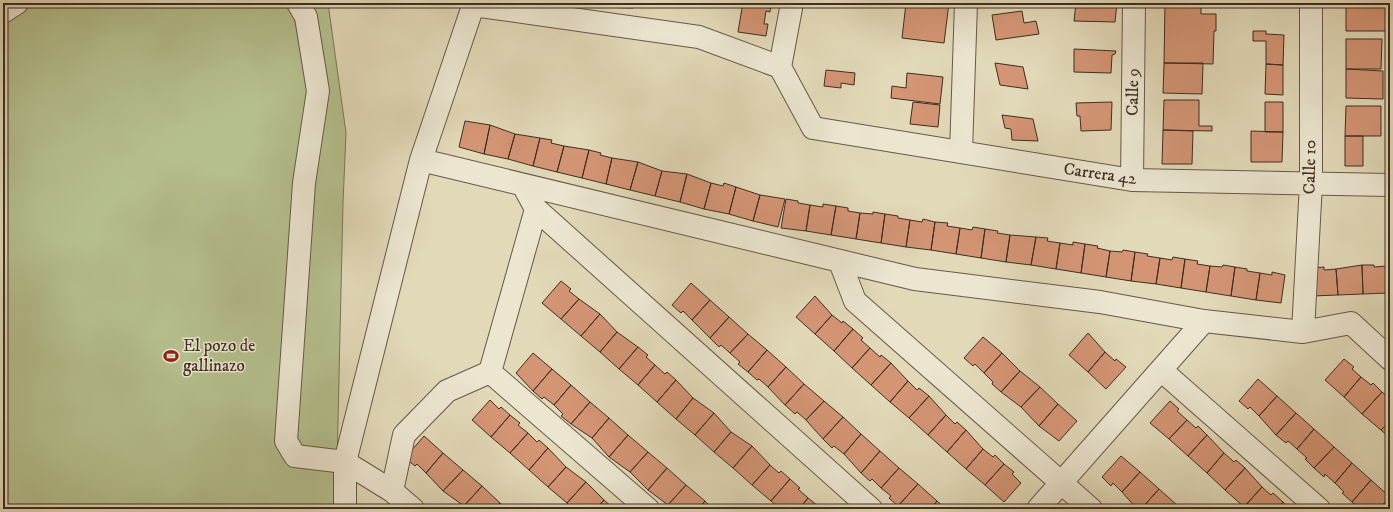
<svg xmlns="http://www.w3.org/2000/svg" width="1393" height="512" viewBox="0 0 1393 512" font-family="'IM FELL DW Pica',serif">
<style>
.green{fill:#b5bf8d;stroke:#7a7658}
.building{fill:#d49575;stroke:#3e2d22}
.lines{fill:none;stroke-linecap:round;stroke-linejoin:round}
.minor-casing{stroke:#675848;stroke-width:24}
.minor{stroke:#ece6d1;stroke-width:22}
.labels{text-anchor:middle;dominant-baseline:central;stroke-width:3;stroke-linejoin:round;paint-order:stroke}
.street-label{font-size:17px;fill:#3e2d22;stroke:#ece6d1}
.poi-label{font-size:17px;fill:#3e2d22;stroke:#ece6d1;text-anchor:start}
</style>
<rect width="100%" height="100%" fill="#e2d9b8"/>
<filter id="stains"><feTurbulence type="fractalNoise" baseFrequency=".005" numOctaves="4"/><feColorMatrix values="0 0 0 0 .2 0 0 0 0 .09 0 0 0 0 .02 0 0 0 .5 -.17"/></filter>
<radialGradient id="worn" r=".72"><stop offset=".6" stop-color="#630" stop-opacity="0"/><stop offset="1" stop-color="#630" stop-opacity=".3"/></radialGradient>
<path class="green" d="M 3,3 L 328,3 L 346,133 L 343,203 L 336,509 L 3,509 Z"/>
<path class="building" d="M 594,3 L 633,3 L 633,8 L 594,7 Z
M 734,3 L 771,3 L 770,12 L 766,11 L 764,24 L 768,24 L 766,36 L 738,32 L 742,8 L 733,6 Z
M 906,3 L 949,3 L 944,43 L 902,38 Z
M 1076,3 L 1117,3 L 1115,22 L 1074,21 Z
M 1165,3 L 1201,3 L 1201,14 L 1216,14 L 1216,31 L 1214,31 L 1213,64 L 1164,63 Z
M 1255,3 L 1284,3 L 1284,6 L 1255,6 Z
M 1346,3 L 1390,3 L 1390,31 L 1346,31 Z
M 1022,11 L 1024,23 L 1036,21 L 1039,34 L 996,40 L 992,15 Z
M 1253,31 L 1266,31 L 1266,34 L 1284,35 L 1283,65 L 1266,64 L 1266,41 L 1253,41 Z
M 1346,39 L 1382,39 L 1381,69 L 1346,69 Z
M 1074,49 L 1116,51 L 1115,54 L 1112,55 L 1111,73 L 1074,72 Z
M 995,63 L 1023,67 L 1028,89 L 1000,85 Z
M 1164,63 L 1203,63 L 1202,94 L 1163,93 Z
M 1266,64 L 1283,65 L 1283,95 L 1265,94 Z
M 1346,69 L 1383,71 L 1383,99 L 1346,98 Z
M 826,70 L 855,73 L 854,85 L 841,83 L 841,88 L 824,86 Z
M 907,73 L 943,77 L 940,104 L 891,98 L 892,86 L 906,88 Z
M 1164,100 L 1199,100 L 1199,126 L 1212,126 L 1212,131 L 1163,130 Z
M 913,102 L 940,105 L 938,127 L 910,124 Z
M 1112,102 L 1111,130 L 1081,131 L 1080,116 L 1077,116 L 1076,103 Z
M 1265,102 L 1283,102 L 1283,132 L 1265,132 Z
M 1346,106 L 1381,106 L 1381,136 L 1345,136 Z
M 1002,115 L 1033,119 L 1038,141 L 1012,140 L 1011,129 L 1005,128 Z
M 465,121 L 490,125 L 484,154 L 459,147 Z
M 490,125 L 515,134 L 508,159 L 484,154 Z
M 1163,130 L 1193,131 L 1192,164 L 1162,164 Z
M 1251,131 L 1283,132 L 1282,162 L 1251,162 Z
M 515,134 L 540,138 L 533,166 L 508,159 Z
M 1345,136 L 1363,136 L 1363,166 L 1345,166 Z
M 540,138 L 552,140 L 551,143 L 564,146 L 557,172 L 533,166 Z
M 564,146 L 589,150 L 582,178 L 557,172 Z
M 589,150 L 601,153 L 600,155 L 612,158 L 606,184 L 582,178 Z
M 612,158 L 638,162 L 630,190 L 606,184 Z
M 638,162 L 662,171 L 655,196 L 630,190 Z
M 662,171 L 687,174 L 680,202 L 655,196 Z
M 687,174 L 711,183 L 704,209 L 680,202 Z
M 711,183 L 723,186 L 724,183 L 736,187 L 729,214 L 704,209 Z
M 736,187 L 760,195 L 753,221 L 729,214 Z
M 760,195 L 785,199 L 778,227 L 753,221 Z
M 786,199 L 798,201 L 798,203 L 810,205 L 806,231 L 781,228 Z
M 823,204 L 836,206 L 831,235 L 806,231 L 810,205 L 823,207 Z
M 836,206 L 848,208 L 848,211 L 860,213 L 856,239 L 831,235 Z
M 873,212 L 885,214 L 881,243 L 856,239 L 860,213 L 873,214 Z
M 885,214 L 898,216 L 898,218 L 910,220 L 906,247 L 881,243 Z
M 923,219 L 935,222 L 931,250 L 906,247 L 910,220 L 922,222 Z
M 935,222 L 948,223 L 947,226 L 960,228 L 956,254 L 931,250 Z
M 973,227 L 985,229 L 981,258 L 956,254 L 960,228 L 972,230 Z
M 985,229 L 998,231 L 997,233 L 1010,235 L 1006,262 L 981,258 Z
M 1010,235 L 1036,237 L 1031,265 L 1006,262 Z
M 1036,237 L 1048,238 L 1047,241 L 1060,243 L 1056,269 L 1031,265 Z
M 1073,242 L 1085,244 L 1081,273 L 1056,269 L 1060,243 L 1073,245 Z
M 1085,244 L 1098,246 L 1097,248 L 1110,251 L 1106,277 L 1081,273 Z
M 1123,250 L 1135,252 L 1131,281 L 1106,277 L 1110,251 L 1122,252 Z
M 1135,252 L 1148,254 L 1147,256 L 1160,258 L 1156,284 L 1131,281 Z
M 1173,257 L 1185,259 L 1181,288 L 1156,284 L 1160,258 L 1172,260 Z
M 1185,259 L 1198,261 L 1197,264 L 1210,266 L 1206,292 L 1181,288 Z
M 1223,265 L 1235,267 L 1231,296 L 1206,292 L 1210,266 L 1222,267 Z
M 1362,265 L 1374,265 L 1374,267 L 1387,266 L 1388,293 L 1363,294 Z
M 1362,265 L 1363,294 L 1338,295 L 1336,269 Z
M 1387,266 L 1390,266 L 1390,293 L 1388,293 Z
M 1235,267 L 1247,269 L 1247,271 L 1260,273 L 1256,300 L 1231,296 Z
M 1324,267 L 1324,270 L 1336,269 L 1338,295 L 1312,296 L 1311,268 Z
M 1272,272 L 1285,275 L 1281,303 L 1256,300 L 1260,273 L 1272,275 Z
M 561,281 L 571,289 L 569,291 L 579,299 L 561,319 L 542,303 Z
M 691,283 L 710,300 L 692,320 L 683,311 L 681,313 L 672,305 Z
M 815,296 L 832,315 L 815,334 L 796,317 Z
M 579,299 L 600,314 L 581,336 L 561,319 Z
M 710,300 L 729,317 L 710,338 L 692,320 Z
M 600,314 L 617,332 L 600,352 L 581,336 Z
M 832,315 L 842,323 L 843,321 L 853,329 L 834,351 L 815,334 Z
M 729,317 L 748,334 L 730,353 L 721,345 L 719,347 L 710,338 Z
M 853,329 L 863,338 L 861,340 L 870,348 L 852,368 L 834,351 Z
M 617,332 L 638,347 L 619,369 L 600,352 Z
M 1088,333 L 1105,352 L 1088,372 L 1069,355 Z
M 748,334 L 767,350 L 748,372 L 738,364 L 740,362 L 730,353 Z
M 983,337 L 1002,353 L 984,373 L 975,364 L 973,366 L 964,358 Z
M 638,347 L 648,355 L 646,357 L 655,365 L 638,385 L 619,369 Z
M 870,348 L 880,357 L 881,355 L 891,363 L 871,385 L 852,368 Z
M 767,350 L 786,367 L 768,387 L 759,379 L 757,380 L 748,372 Z
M 1105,352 L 1115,361 L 1116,359 L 1126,367 L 1106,389 L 1088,372 Z
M 533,353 L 552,369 L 533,391 L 516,373 Z
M 1002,353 L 1020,371 L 1001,392 L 992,384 L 993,382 L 984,373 Z
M 1344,359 L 1354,367 L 1352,369 L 1361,377 L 1344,397 L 1325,380 Z
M 891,363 L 908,381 L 890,402 L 871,385 Z
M 655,365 L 665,374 L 667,372 L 676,380 L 657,402 L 638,385 Z
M 786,367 L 804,384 L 785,405 L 768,387 Z
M 552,369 L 571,385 L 554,405 L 544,397 L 542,399 L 533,391 Z
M 1020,371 L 1040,387 L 1021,407 L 1001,392 Z
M 1361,377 L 1371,385 L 1373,383 L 1382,392 L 1362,414 L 1344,397 Z
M 1258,379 L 1277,396 L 1259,416 L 1250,407 L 1248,409 L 1239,401 Z
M 676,380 L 693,398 L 676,419 L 657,402 Z
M 908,381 L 917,390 L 919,388 L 929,396 L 909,418 L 890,402 Z
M 804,384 L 824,401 L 806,420 L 797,412 L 795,414 L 785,405 Z
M 571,385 L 590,402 L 571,424 L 561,416 L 563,414 L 554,405 Z
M 1040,387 L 1058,404 L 1039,426 L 1021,407 Z
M 1382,392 L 1390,399 L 1390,421 L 1381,430 L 1362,414 Z
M 929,396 L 946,415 L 928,435 L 909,418 Z
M 1277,396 L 1296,413 L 1276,435 L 1259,416 Z
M 693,398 L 714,413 L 695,435 L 676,419 Z
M 490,400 L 499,409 L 501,407 L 510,415 L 491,437 L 472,420 Z
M 824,401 L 843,417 L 823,439 L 806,420 Z
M 1170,401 L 1179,409 L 1177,411 L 1187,420 L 1169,439 L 1150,423 Z
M 590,402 L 609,418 L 592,438 L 571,424 Z
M 1058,404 L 1077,421 L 1059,441 L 1039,426 Z
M 714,413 L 731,432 L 714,452 L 695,435 Z
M 1296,413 L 1314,429 L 1297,449 L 1288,441 L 1286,443 L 1276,435 Z
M 510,415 L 520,423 L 518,425 L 528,433 L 510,453 L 491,437 Z
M 946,415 L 955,424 L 957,422 L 966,430 L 947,452 L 928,435 Z
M 843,417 L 861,434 L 844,454 L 834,446 L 832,448 L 823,439 Z
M 609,418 L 628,435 L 609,457 L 592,438 Z
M 1187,420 L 1196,428 L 1198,426 L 1207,435 L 1188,456 L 1169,439 Z
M 1390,421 L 1390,438 L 1381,430 Z
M 1314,429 L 1334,447 L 1314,468 L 1305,459 L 1307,458 L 1297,449 Z
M 966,430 L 983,449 L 966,469 L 947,452 Z
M 731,432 L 752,446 L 733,468 L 714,452 Z
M 528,433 L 537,442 L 539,440 L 548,448 L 529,470 L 510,453 Z
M 861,434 L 880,451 L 861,473 L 844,454 Z
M 628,435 L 648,452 L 630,472 L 609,457 Z
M 1207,435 L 1224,453 L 1207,473 L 1188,456 Z
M 424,436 L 443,453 L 426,473 L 417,464 L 415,466 L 405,458 Z
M 752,446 L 770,465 L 752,485 L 733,468 Z
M 1334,447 L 1352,463 L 1335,483 L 1325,474 L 1324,477 L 1314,468 Z
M 548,448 L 566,467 L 548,487 L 529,470 Z
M 983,449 L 993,457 L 995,455 L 1004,464 L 985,485 L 966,469 Z
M 880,451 L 899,468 L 881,488 L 872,479 L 870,481 L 861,473 Z
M 648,452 L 667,468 L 648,490 L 630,472 Z
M 443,453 L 463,470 L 443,491 L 426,473 Z
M 1224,453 L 1234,462 L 1236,460 L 1245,468 L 1225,490 L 1207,473 Z
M 1121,456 L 1140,472 L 1122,492 L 1113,483 L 1111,486 L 1102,477 Z
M 1352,463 L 1371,480 L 1352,502 L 1342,493 L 1344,492 L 1335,483 Z
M 1004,464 L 1014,472 L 1012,474 L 1021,483 L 1004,502 L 985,485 Z
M 770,465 L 779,473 L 781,471 L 790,479 L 771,501 L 752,485 Z
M 566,467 L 586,482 L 567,503 L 548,487 Z
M 667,468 L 686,485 L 668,505 L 648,490 Z
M 899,468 L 918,484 L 898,506 L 889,498 L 891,496 L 881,488 Z
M 1245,468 L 1262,487 L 1244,507 L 1225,490 Z
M 463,470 L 482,486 L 464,506 L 443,491 Z
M 1140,472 L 1159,489 L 1141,509 L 1137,509 L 1122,492 Z
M 790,479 L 800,488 L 798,489 L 808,498 L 799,509 L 780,509 L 771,501 Z
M 1371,480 L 1390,497 L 1379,509 L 1360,509 L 1352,502 Z
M 586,482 L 604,500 L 596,509 L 573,509 L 567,503 Z
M 918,484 L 937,501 L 930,509 L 901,509 L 898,506 Z
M 686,485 L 705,501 L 698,509 L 673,509 L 668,505 Z
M 482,486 L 500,503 L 495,509 L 467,509 L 464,506 Z
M 1262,487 L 1271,495 L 1273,493 L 1283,502 L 1276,509 L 1247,509 L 1244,507 Z
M 1159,489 L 1178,506 L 1175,509 L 1141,509 Z
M 1390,497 L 1390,509 L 1379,509 Z
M 808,498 L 818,506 L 819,504 L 825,509 L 799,509 Z
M 604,500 L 613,508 L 615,507 L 618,509 L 596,509 Z
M 705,501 L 713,509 L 698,509 Z
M 937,501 L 946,509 L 930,509 Z
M 1283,502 L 1290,509 L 1276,509 Z
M 500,503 L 507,509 L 495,509 Z"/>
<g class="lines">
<g class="minor-casing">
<path id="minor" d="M 298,3 L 306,17 L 318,91 L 304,183 L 286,441 L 295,456 L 345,462 L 392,491 L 413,509
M 792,3 L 780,67 L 813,128 L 1132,180 L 1390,185
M 473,5 L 699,37 L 780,67
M 3,12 L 17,3
M 961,152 L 966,3
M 421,160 L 915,279 L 1100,302 L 1204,321 L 1303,332 L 1351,323 L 1390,359
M 1132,180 L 1134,3
M 523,185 L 536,209 L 871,509
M 840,262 L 855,301 L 1091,509
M 1303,332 L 1311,183 L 1311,3
M 1161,370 L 1319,509
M 490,372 L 648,509
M 392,491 L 404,435 L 447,391 L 490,372 L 536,209
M 345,509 L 345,462 L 421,160 L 474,3
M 1038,509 L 1204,321"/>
</g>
<use href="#minor" class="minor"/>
</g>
<defs>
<g id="stadium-bare" transform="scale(1.2)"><path d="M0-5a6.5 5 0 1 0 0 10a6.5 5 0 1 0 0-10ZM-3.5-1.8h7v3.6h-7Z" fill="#8f2418" stroke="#ece6d1" stroke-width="2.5" paint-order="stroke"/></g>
</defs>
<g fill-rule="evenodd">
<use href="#stadium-bare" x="171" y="356"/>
</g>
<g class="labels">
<g class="street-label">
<text transform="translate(1133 92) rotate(-89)">Calle 9</text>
<text transform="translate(1310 167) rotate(-89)">Calle 10</text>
<text transform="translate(1100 174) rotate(8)">Carrera 42</text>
</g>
<g class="poi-label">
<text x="183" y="346">El pozo de<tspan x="183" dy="20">gallinazo</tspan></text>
</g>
</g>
<rect width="1393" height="512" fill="none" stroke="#e2d9b8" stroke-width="16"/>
<rect x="4" y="4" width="1385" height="504" fill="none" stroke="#3e2d22" stroke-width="2"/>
<rect x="8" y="8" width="1377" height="496" fill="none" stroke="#3e2d22"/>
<rect width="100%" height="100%" filter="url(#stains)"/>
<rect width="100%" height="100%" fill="url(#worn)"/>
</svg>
